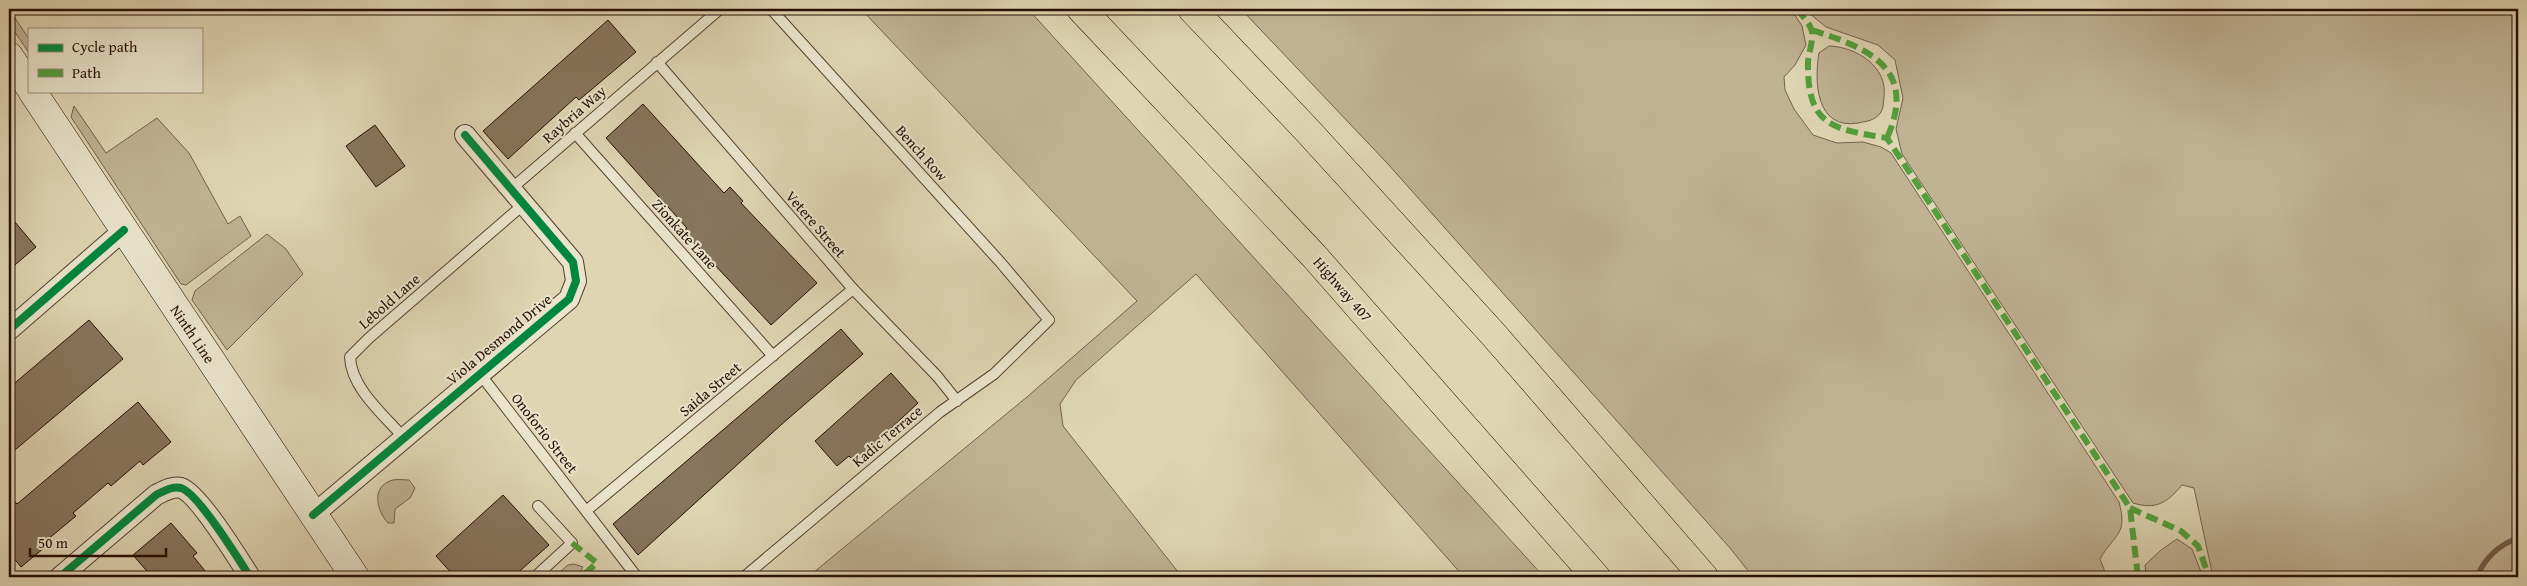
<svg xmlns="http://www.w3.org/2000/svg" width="2527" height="586" viewBox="0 0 2527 586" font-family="'Gentium Book Plus',serif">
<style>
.green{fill:#c0b394;stroke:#74604c}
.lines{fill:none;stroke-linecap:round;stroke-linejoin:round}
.stream{stroke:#705d49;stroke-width:5.5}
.building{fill:#87755e;stroke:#270e04}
.lane-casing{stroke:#554030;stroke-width:12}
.street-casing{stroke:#554030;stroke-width:22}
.secondary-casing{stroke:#270e04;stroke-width:29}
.highway-casing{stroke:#270e04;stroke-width:29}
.lane{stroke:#eae4cd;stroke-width:10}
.street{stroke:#eae4cd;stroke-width:20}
.secondary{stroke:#eae4cd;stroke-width:28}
.highway{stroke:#dfd5b2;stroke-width:28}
.quiet{stroke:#519f3d;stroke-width:6;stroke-dasharray:12 6;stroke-linecap:butt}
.cycleway-casing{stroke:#eae4cd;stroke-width:11}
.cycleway{stroke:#00873e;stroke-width:8}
.labels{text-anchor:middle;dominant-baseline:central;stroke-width:4;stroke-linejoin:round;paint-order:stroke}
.street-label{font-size:15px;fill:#270e04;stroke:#eae4cd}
</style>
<rect width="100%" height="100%" fill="#dfd5b2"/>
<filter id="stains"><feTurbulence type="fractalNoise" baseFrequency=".004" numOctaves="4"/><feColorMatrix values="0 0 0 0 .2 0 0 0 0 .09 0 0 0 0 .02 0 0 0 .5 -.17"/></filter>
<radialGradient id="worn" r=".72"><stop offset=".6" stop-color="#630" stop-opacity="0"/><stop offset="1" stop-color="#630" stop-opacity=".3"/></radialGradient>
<path class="green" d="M 9,9 L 29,39 L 29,53 L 9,23 Z
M 861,9 L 1028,9 L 1544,577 L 1464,577 L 1196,274 L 1076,380 L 1060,404 L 1063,426 L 1182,577 L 808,577 L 1027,397 L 1137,301 Z
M 1241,9 L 1791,9 L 1802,26 L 1806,45 L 1795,65 L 1784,77 L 1785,90 L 1794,109 L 1813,135 L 1837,143 L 1863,142 L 1881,147 L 1891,153 L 2119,502 C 2128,535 2115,533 2100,559 L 2107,577 L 1753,577 L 1730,548 L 1387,163 Z
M 1804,9 L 2518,9 L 2518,577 L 2213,577 L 2194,488 L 2182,485 C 2167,503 2156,510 2133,503 L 1902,154 L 1896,129 L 1903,98 L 1895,60 L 1878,45 L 1826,27 Z
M 1829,46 C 1856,47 1888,66 1884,97 C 1883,102 1884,108 1881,112 C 1875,121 1867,121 1858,123 C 1816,130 1814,82 1819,53 Z
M 74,106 L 106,153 L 157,118 L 189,153 L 228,224 L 240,216 L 251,236 L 186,285 L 181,284 L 71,117 Z
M 267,234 L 286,249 L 303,274 L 227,350 L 192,300 L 195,291 Z
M 409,480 L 415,488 L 410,498 L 395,509 L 394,523 L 388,523 C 377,511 370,486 393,480 C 398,479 404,480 409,480 Z
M 2177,539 L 2192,549 L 2203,577 L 2146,577 L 2145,565 L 2161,550 Z
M 574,564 L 583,567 L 578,577 L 554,577 L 568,565 Z"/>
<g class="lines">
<path class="stream" d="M 2477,577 C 2485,557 2499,545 2518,538"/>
</g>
<path class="building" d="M 608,20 L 636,52 L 579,100 L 576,97 L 508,159 L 483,131 Z
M 643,104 L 724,193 L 730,187 L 743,201 L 741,203 L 817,283 L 771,325 L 683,231 L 687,228 L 606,138 Z
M 375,125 L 405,166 L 376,187 L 346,146 Z
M 9,215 L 36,247 L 9,270 Z
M 89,320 L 123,359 L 9,455 L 9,388 Z
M 841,329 L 863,354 L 782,424 L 638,555 L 613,524 Z
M 891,373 L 918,403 L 855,462 L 849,456 L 837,466 L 815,441 Z
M 138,402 L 171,442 L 143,465 L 140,461 L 111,486 L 108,483 L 73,513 L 76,516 L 47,540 L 50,543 L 21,567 L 9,552 L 9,495 L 17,504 Z
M 503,495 L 549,545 L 513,577 L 455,577 L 436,556 Z
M 171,523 L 197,553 L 193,556 L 210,577 L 152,577 L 133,555 Z"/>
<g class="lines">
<g class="lane-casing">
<path id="lane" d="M 657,62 L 853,289 L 937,376 L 957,401
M 575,133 L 773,356
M 511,189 L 720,9
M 480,374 L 637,577
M 404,438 C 384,415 351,388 350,357 L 369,338 L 524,204
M 586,511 L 853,289
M 535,577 L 572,543 L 538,506
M 744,577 L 940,412 L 994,374 L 1049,320 L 1001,263 L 771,9"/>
</g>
<g class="street-casing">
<path id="street" d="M 9,330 L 124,230
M 313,515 L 569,299 L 576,281 L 573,262 L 465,135
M 60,577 L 156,495 C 164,491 172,486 181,488 C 198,493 239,560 250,577"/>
</g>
<g class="secondary-casing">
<path id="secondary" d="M 9,56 L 29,86
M 32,91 L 355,577"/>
</g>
<g class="highway-casing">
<path id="highway" d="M 1081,9 L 1314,256 L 1596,577
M 1192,9 L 1306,129 L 1493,334 L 1704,577"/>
</g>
<use href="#lane" class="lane"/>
<use href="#street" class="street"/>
<use href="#secondary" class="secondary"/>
<use href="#highway" class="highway"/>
<path class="quiet" d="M 1797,9 C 1801,15 1811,24 1812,32 C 1813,41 1809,52 1808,62 C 1807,126 1832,129 1887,138 L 2130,508 L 2138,577
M 1812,30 C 1868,48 1918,68 1887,138
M 2130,508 L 2181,531 L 2198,546 L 2209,577
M 572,543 L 597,563 L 581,577"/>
<g class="cycleway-casing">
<path id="cycleway" d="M 9,330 L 124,230
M 313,515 L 569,299 L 576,281 L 573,262 L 465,135
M 60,577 L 156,495 C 164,491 172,486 181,488 C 198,493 239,560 250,577"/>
</g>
<use href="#cycleway" class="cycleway"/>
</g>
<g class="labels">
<g class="street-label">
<text transform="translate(574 114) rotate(-41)">Raybria Way</text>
<text transform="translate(922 153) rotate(48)">Bench Row</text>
<text transform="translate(816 224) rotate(49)">Vetere Street</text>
<text transform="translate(685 234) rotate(48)">Zionkate Lane</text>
<text transform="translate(1343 289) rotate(49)">Highway 407</text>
<text transform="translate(389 301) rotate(-41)">Lebold Lane</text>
<text transform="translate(193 334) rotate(56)">Ninth Line</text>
<text transform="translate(499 339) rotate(-40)">Viola Desmond Drive</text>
<text transform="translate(710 389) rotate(-40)">Saida Street</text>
<text transform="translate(545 433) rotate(52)">Onoforio Street</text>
<text transform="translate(887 436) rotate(-40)">Kadic Terrace</text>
</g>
</g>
<rect width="2527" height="586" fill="none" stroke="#dfd5b2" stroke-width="30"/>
<rect x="10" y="10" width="2507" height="566" fill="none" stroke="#270e04" stroke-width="2.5"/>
<rect x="15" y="15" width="2497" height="556" fill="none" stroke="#270e04"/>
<rect x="28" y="28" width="175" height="65" fill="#eae4cd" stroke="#9c8e7d"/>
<rect x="38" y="44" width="25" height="8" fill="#00873e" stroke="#9c8e7d"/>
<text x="72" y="52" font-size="15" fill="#270e04">Cycle path</text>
<rect x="38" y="69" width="25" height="8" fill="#519f3d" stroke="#9c8e7d"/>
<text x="72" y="78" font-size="15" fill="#270e04">Path</text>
<path d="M30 548v8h136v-8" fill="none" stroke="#270e04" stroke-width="2.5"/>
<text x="38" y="548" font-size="15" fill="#270e04" stroke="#eae4cd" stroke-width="4" paint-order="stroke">50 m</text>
<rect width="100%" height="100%" filter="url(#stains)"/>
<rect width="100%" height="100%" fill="url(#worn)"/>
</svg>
